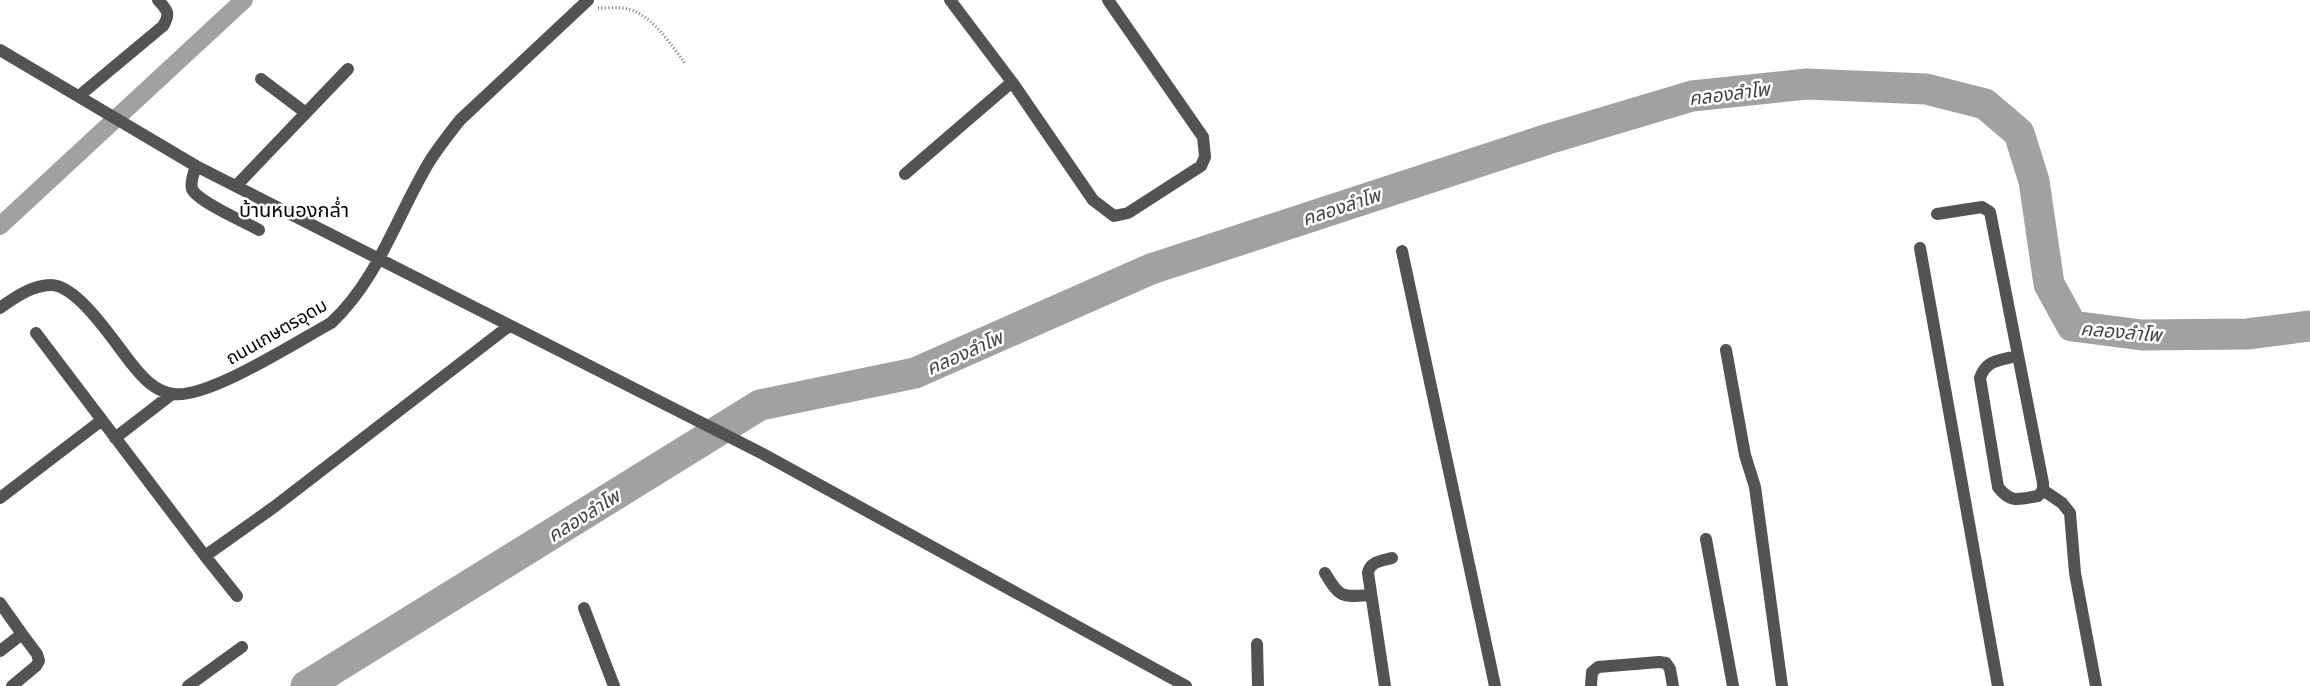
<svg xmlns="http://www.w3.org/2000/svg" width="2310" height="686" viewBox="0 0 2310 686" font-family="'Exo 2','Noto Sans Thai',sans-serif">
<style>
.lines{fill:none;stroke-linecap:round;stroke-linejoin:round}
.canal{stroke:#a1a1a1;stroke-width:18}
.river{stroke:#a1a1a1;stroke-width:31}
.path{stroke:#757575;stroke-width:3;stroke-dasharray:1 2.5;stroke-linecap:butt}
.minor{stroke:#535353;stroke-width:12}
.labels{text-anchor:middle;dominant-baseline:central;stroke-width:5;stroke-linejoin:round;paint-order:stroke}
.street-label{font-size:18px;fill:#000;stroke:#fff}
.water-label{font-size:19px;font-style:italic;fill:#424242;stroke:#fff}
.quarter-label{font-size:20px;fill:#000;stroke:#fff}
</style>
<rect width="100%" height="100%" fill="#fff"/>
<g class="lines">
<path class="canal" d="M 0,226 L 244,0"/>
<path class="river" d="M 306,686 L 760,405 L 915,373 L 1151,269 L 1548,139 L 1692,96 L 1807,84 L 1926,89 L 1985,104 L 2019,133 L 2034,181 L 2049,284 L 2072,326 L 2142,335 L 2247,334 L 2310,326"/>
<path class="path" d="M 598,8 C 608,8 620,7 629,9 C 654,17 670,44 685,63"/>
<path class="minor" d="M 0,50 L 196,166 L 763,454 L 1186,686
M 261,79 L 306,113
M 1012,82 L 1093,200 L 1114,216 L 1128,213 L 1201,166 L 1205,157 L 1203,137 L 1108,0
M 79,96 L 163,26 C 171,13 167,10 158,0
M 196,166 C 194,172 190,182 192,189 C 198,202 245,222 259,230
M 905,174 L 1012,82 L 950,0
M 236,186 L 348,69
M 1937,214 L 1982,207 L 1990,212 L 2043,483 L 2043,490 L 2038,496 C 2019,499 2011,504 1998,487 L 1980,378 C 1986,360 2000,360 2017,356
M 1920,248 L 1998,686
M 1402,251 L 1495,686
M 0,308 C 15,297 33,285 51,285 C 78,285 115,343 131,363 C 142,377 154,391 173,394 C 208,399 296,342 331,323 C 378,279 396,218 428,164 C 437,149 449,134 460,120 L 588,0
M 36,333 L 205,556
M 1726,350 L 1745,455 L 1755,487 L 1782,686
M 115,438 L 172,394
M 2043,490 L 2062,503 L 2070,513 L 2075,573 L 2096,686
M 0,498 L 102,420
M 1706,539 L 1733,686
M 1325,573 C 1340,598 1341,597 1370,595
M 237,596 L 205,556 L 274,507 L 509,326
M 0,603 L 22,634 L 0,651
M 584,608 L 614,686
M 1257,644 L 1258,686
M 12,686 L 36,666 L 39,661 L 37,654 L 22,634
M 188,686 L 242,647
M 1385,686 L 1368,573 C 1370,561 1382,561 1392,558
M 1591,686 L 1592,672 L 1598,667 L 1659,662 L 1666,663 L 1670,669 L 1673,686"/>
</g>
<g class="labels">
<g class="street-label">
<text transform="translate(276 331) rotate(-30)">ถนนเกษตรอุดม</text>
</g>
<g class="water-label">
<text transform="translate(1729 93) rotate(-7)">คลองลำโพ</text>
<text transform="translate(1341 206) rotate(-18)">คลองลำโพ</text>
<text transform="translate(2121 331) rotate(5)">คลองลำโพ</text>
<text transform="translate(964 352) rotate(-24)">คลองลำโพ</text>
<text transform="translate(583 515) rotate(-32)">คลองลำโพ</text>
</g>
<g class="quarter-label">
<text x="294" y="209">บ้านหนองกล่ำ</text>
</g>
</g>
</svg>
